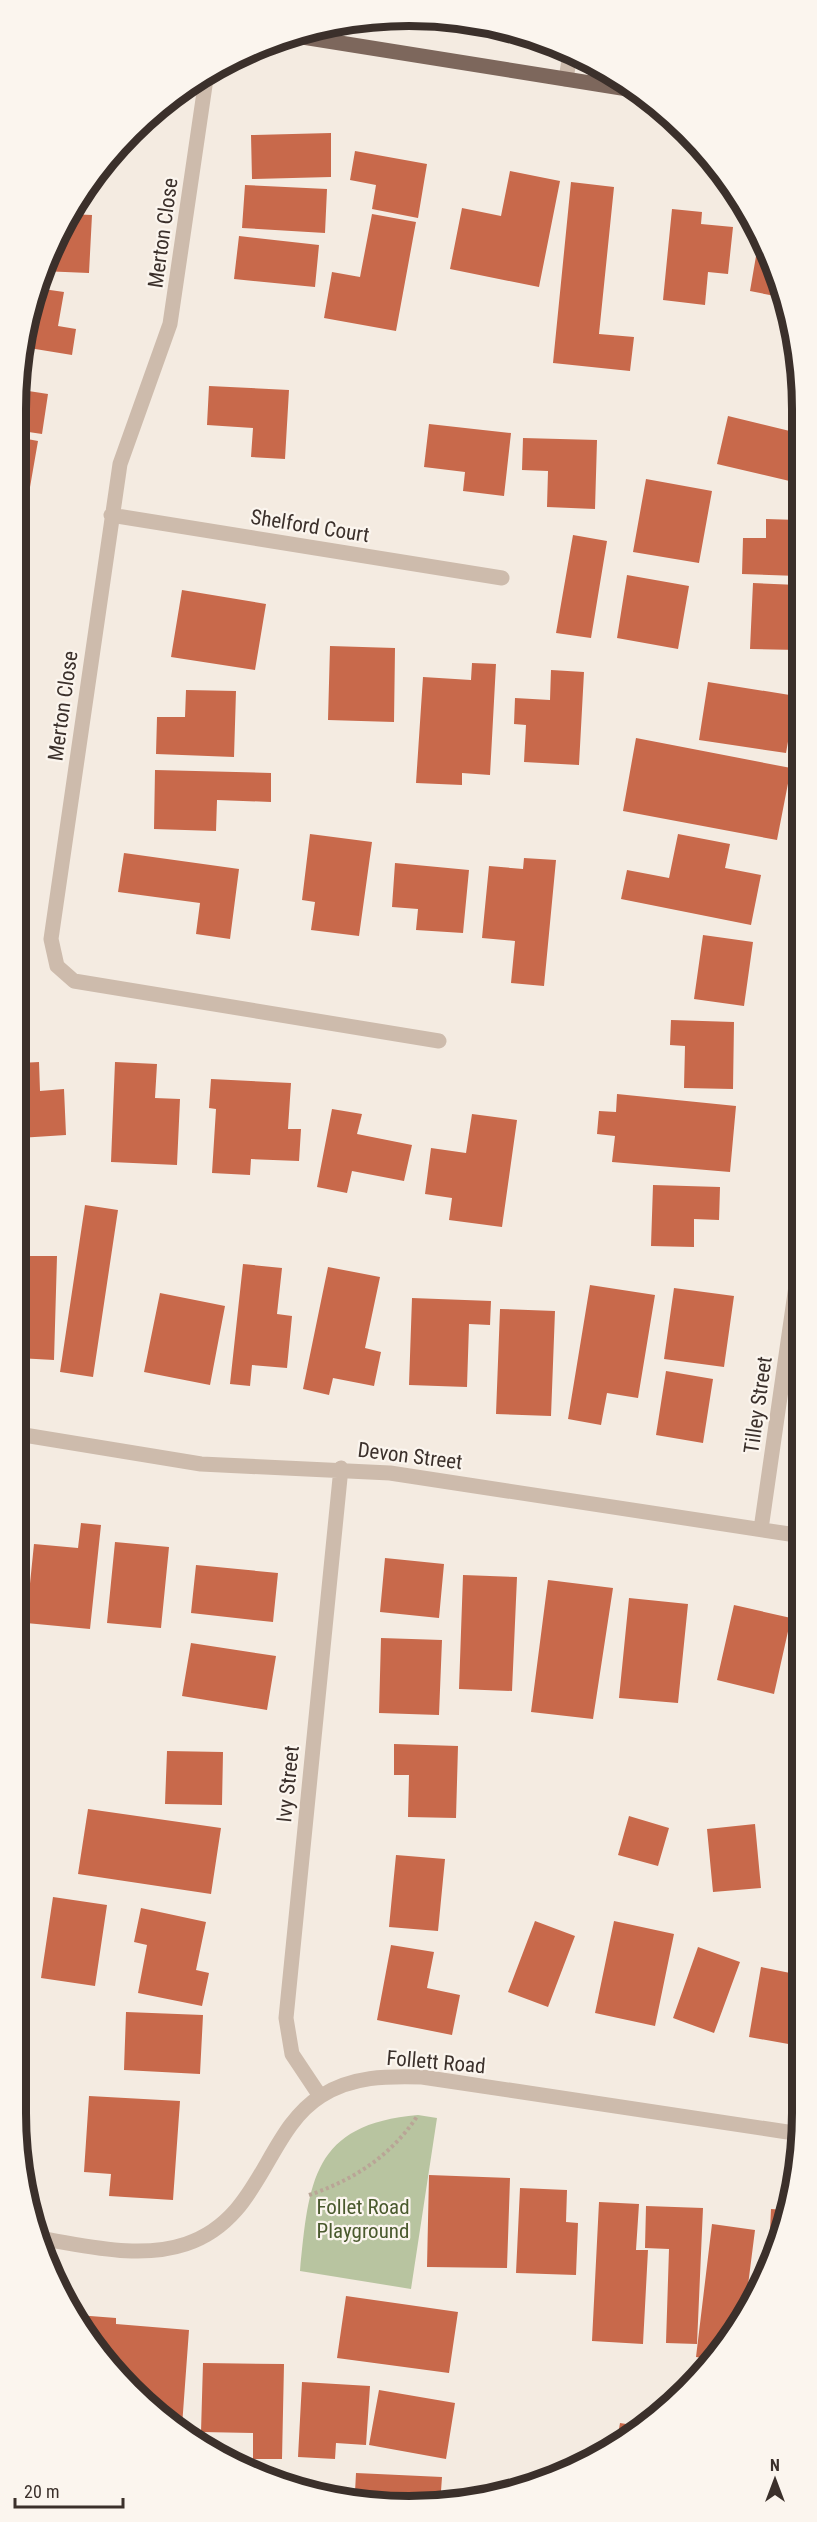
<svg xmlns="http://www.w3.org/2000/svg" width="817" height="2522" viewBox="0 0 817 2522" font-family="'Roboto Condensed',sans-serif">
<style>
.green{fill:#b8c4a0}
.building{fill:#c8694b}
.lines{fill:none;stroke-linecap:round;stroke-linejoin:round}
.path{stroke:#b9a596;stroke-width:4;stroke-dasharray:3 3;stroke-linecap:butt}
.minor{stroke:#cdbbac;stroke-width:15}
.major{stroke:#7d675c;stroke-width:15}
.labels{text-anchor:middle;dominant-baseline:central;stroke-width:4.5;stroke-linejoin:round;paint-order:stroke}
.street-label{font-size:21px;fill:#3b302b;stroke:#fbf5ee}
.park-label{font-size:21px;fill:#4a5a2e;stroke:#fbf5ee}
.rim{fill:none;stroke:#3b302b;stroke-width:8}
</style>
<rect width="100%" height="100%" fill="#f4ebe1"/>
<path class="green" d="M 418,2115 L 437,2118 L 411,2289 L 300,2271 C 309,2182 312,2124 418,2115 Z"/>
<path class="building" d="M 331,133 L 331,177 L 252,179 L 251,135 Z
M 355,151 L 427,164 L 418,218 L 372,209 L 376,185 L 350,180 Z
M 510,171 L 560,181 L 539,287 L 450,269 L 462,208 L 501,216 Z
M 571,182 L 614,187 L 599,334 L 634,337 L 630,371 L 553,363 Z
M 245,185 L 327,189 L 325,233 L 242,228 Z
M 672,209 L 702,212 L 701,224 L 733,227 L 728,274 L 708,272 L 705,305 L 663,300 Z
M 69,214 L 92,215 L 89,273 L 41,271 L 45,258 Z
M 372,214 L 416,222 L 396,331 L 324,318 L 332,272 L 360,277 Z
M 760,233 L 762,235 L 780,297 L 750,291 Z
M 239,236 L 319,245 L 315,287 L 234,279 Z
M 36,288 L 64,292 L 58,326 L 76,329 L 72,355 L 23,347 L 23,331 Z
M 209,386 L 289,390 L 285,459 L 251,457 L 253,428 L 207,425 Z
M 22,390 L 48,394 L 42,434 L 22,431 Z
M 728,416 L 798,433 L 798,483 L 717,464 Z
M 429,424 L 511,433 L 504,496 L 463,491 L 465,472 L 424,467 Z
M 22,438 L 38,441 L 25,516 L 22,515 Z
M 523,438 L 597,440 L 595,509 L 547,507 L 548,471 L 522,470 Z
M 646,479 L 712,491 L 699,563 L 633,552 Z
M 766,519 L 798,520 L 798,576 L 742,574 L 743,538 L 766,538 Z
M 573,535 L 607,541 L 591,638 L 556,633 Z
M 627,575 L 689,586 L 678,649 L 617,638 Z
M 753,583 L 798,585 L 798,650 L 750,649 Z
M 182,590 L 266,604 L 255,670 L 171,657 Z
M 330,646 L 395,648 L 394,722 L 328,720 Z
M 472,663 L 496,664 L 490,775 L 462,773 L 462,785 L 416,783 L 423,677 L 471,680 Z
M 551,670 L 584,672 L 579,765 L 524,762 L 526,725 L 514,724 L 515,698 L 550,700 Z
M 708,682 L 796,696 L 786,753 L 699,740 Z
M 186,690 L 236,691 L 234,757 L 156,754 L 157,717 L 185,717 Z
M 636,738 L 791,768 L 777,840 L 623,811 Z
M 155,770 L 271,773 L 271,802 L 217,800 L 216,831 L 154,829 Z
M 310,834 L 372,842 L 359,936 L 311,930 L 315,902 L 302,900 Z
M 678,834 L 730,844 L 725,868 L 761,875 L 751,925 L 621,899 L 627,870 L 669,878 Z
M 124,853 L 239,869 L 230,939 L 196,934 L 200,903 L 118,892 Z
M 524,858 L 556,860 L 544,986 L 511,983 L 515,941 L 482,938 L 489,866 L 523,869 Z
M 395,863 L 469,870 L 463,933 L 416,930 L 418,909 L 392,907 Z
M 703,935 L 753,942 L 744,1006 L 694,999 Z
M 671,1020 L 734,1022 L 733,1089 L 684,1088 L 685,1046 L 670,1045 Z
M 39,1062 L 40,1091 L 64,1089 L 66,1135 L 19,1138 L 20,1063 Z
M 115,1062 L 157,1064 L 155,1098 L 180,1099 L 177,1165 L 111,1162 Z
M 211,1079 L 291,1083 L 288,1129 L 301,1129 L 299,1161 L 251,1159 L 250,1175 L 212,1173 L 216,1109 L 209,1108 Z
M 617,1094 L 736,1106 L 730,1172 L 612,1162 L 615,1136 L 597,1134 L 599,1111 L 616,1112 Z
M 332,1109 L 362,1114 L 357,1134 L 412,1145 L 404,1181 L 352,1171 L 347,1193 L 317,1187 Z
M 472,1114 L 517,1120 L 502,1227 L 449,1220 L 452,1198 L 425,1194 L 431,1148 L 466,1153 Z
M 653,1185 L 720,1187 L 719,1220 L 694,1219 L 694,1247 L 651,1246 Z
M 85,1205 L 118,1210 L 93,1377 L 60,1372 Z
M 19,1256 L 57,1256 L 54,1360 L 18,1358 Z
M 243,1264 L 282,1268 L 277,1314 L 292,1316 L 287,1368 L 252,1365 L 250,1386 L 230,1384 Z
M 328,1267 L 380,1277 L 365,1348 L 381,1352 L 374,1386 L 333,1378 L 329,1395 L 303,1389 Z
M 590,1285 L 655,1295 L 638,1398 L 607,1393 L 601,1425 L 568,1419 Z
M 674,1288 L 734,1296 L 724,1367 L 664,1359 Z
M 160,1293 L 225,1306 L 210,1385 L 144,1372 Z
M 412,1298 L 491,1301 L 490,1325 L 469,1324 L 467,1387 L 409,1385 Z
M 500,1309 L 555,1311 L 551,1416 L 496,1414 Z
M 666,1371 L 713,1379 L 703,1443 L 656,1435 Z
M 81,1523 L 101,1525 L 90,1629 L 26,1623 L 34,1544 L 78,1548 Z
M 115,1542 L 169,1547 L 161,1628 L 107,1623 Z
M 385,1558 L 444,1564 L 439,1618 L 380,1612 Z
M 196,1565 L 278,1573 L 273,1622 L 191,1613 Z
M 463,1575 L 517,1577 L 512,1691 L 459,1689 Z
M 548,1580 L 613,1588 L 593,1719 L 531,1712 Z
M 629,1598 L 688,1604 L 678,1703 L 619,1698 Z
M 734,1605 L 791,1618 L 774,1694 L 717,1680 Z
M 381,1638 L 442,1640 L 439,1715 L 379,1713 Z
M 191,1643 L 276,1656 L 267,1710 L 182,1696 Z
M 794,1653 L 796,1653 L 795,1729 L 790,1728 Z
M 394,1744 L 458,1746 L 456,1818 L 408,1817 L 409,1775 L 394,1775 Z
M 167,1751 L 223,1752 L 222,1805 L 165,1804 Z
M 88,1809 L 221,1828 L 211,1894 L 78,1874 Z
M 629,1816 L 669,1828 L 658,1866 L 618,1855 Z
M 755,1824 L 761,1888 L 713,1892 L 707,1829 Z
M 396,1855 L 445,1859 L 438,1931 L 389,1927 Z
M 53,1897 L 107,1905 L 95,1986 L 41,1978 Z
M 141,1908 L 206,1922 L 196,1970 L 209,1973 L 202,2006 L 138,1993 L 147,1945 L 134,1942 Z
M 535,1921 L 575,1936 L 548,2007 L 508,1992 Z
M 614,1921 L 674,1934 L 655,2026 L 595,2013 Z
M 391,1945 L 434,1952 L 427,1988 L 460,1995 L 452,2035 L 377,2020 Z
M 698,1947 L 740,1962 L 714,2033 L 673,2018 Z
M 761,1967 L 795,1974 L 794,2045 L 749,2037 Z
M 126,2012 L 203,2015 L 200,2074 L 124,2070 Z
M 89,2096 L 180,2101 L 173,2200 L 109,2196 L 111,2174 L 84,2172 Z
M 429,2175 L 510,2178 L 507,2268 L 427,2267 Z
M 520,2188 L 567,2190 L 566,2222 L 578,2223 L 576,2275 L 516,2273 Z
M 599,2202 L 639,2204 L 636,2250 L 648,2250 L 643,2344 L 592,2341 Z
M 646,2206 L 703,2208 L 697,2344 L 666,2343 L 669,2249 L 645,2248 Z
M 771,2209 L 787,2210 L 769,2252 Z
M 712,2224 L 755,2230 L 745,2309 L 736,2332 L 710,2359 L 696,2357 Z
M 346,2296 L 458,2312 L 449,2373 L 337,2358 Z
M 77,2315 L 116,2318 L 116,2324 L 189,2330 L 182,2426 L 113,2373 Z
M 203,2363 L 284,2364 L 282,2459 L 253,2459 L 253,2433 L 201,2432 Z
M 302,2382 L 370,2386 L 366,2445 L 336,2443 L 335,2459 L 298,2457 Z
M 379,2390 L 455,2403 L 446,2459 L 369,2445 Z
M 620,2423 L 645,2427 L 617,2441 Z
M 356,2473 L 442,2477 L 440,2505 L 377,2504 L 377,2492 L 355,2492 Z"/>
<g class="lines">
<path class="path" d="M 309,2195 C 354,2180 392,2155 418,2115"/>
<path class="minor" d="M 207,72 L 170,324 L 120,464 L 51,939 L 57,966 L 74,981 L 439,1041
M 566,79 L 570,54
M 111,515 L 502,578
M 18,1434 L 201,1464 L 390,1473 L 796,1535
M 761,1529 L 796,1286
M 320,2096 L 292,2054 L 286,2018 L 341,1468
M 37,2238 C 85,2245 138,2260 186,2244 C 262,2219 265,2131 321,2096 C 352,2076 387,2076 422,2077 L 794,2133"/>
<path class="major" d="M 290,35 L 634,90"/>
</g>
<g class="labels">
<g class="street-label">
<text transform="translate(163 233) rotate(-82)">Merton Close</text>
<text transform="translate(310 526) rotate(9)">Shelford Court</text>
<text transform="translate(63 706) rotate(-82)">Merton Close</text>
<text transform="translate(758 1405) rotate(-82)">Tilley Street</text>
<text transform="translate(410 1456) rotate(7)">Devon Street</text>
<text transform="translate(288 1784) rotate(-84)">Ivy Street</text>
<text transform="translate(436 2062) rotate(5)">Follett Road</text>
</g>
<g class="park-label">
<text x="363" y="2207">Follet Road<tspan x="363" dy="24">Playground</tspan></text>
</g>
</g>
<path d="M0 0H817V2522H0ZM409 26H409A383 383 0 0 1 792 409V2113A383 383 0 0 1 409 2496H409A383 383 0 0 1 26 2113V409A383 383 0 0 1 409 26Z" fill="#fbf5ee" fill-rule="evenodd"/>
<path class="rim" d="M409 26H409A383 383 0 0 1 792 409V2113A383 383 0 0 1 409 2496H409A383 383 0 0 1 26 2113V409A383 383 0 0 1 409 26Z"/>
<g transform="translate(775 2480)" stroke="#fbf5ee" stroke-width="4.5" paint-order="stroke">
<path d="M0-4.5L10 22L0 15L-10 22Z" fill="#3b302b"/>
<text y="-9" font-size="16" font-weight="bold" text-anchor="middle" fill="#3b302b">N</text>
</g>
<path d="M15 2498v9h108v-9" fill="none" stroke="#3b302b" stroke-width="3"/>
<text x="24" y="2498" font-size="18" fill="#3b302b" stroke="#fbf5ee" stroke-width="4.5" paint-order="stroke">20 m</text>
</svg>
